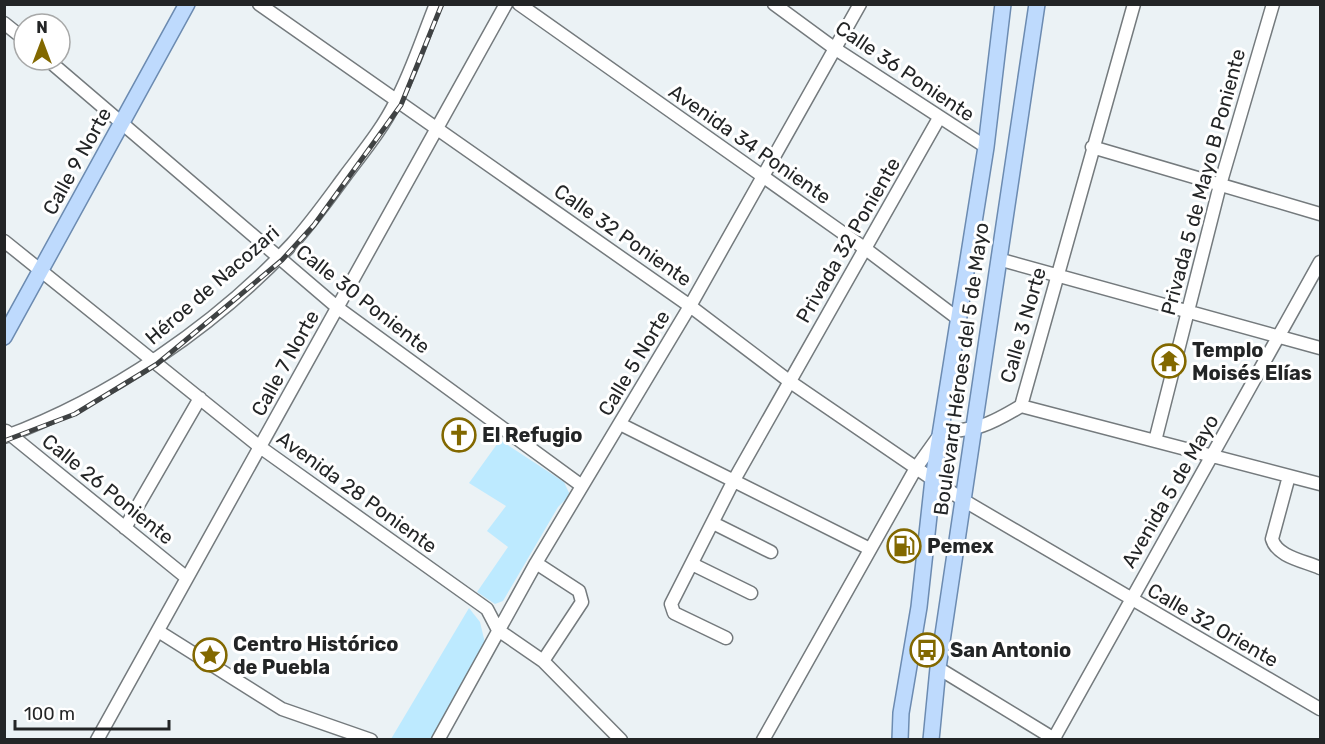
<svg xmlns="http://www.w3.org/2000/svg" width="1325" height="744" viewBox="0 0 1325 744" font-family="Rubik,sans-serif">
<style>
.green{fill:#bdeaff}
.lines{fill:none;stroke-linecap:round;stroke-linejoin:round}
.minor-casing{stroke:#747a7d;stroke-width:15}
.major-casing{stroke:#6c8bb1;stroke-width:18}
.minor{stroke:#fff;stroke-width:12}
.major{stroke:#bedafd;stroke-width:15}
.rail-casing{stroke:#3f4243;stroke-width:5}
.rail{stroke:#fff;stroke-width:3;stroke-dasharray:9;stroke-linecap:butt}
.labels{text-anchor:middle;dominant-baseline:central;stroke-width:6;stroke-linejoin:round;paint-order:stroke}
.street-label{font-size:20px;fill:#232526;stroke:#fff}
.poi-label{font-size:20px;font-weight:bold;fill:#232526;stroke:#fff;text-anchor:start}
</style>
<rect width="100%" height="100%" fill="#ebf2f5"/>
<path class="green" d="M 500,440 L 564,482 L 570,495 L 558,507 L 503,601 L 495,604 L 477,592 L 508,547 L 487,531 L 506,506 L 469,483 Z
M 469,608 L 480,622 L 485,643 L 434,739 L 391,739 Z"/>
<g class="lines">
<g class="minor-casing">
<path id="minor" d="M 259,4 L 690,306 L 789,381 L 963,500 L 1320,709
M 519,4 L 867,250 L 957,318
M 774,4 L 834,48 L 986,147
M 4,23 L 24,39
M 48,60 L 338,308 L 582,486
M 1092,147 L 1320,214
M 4,241 L 260,447 L 487,609 L 498,630 L 543,661 L 621,740
M 998,259 L 1320,348
M 1021,406 L 1320,484
M 620,424 L 870,549
M 6,431 L 187,578
M 4,437 C 110,398 215,326 292,244 C 311,223 328,199 345,176 C 363,152 383,128 396,101 C 412,71 423,36 436,4
M 1155,441 L 1220,185 L 1273,4
M 1289,476 L 1272,539 C 1277,557 1305,561 1320,568
M 713,523 L 771,552
M 125,528 L 200,398
M 536,563 L 579,591 L 582,602 L 543,661
M 692,564 L 751,593
M 158,631 L 282,709 L 371,740
M 726,638 L 674,613 L 671,604 L 734,480 L 939,118
M 938,668 L 1056,740
M 97,740 L 506,4
M 438,740 L 536,563 L 690,306 L 860,4
M 763,740 L 916,468 L 941,433 C 980,428 986,427 1021,406 L 1134,4
M 1053,740 L 1320,262"/>
</g>
<g class="major-casing">
<path id="major" d="M 4,337 L 187,4
M 900,740 L 901,713 L 919,607 L 933,479 L 986,147 L 1003,4
M 931,740 L 938,668 L 1037,4"/>
</g>
<use href="#minor" class="minor"/>
<use href="#major" class="major"/>
<g class="rail-casing">
<path id="rail" d="M 4,441 L 75,414 L 157,364 L 282,260 L 314,225 L 401,105 L 442,4"/>
</g>
<use href="#rail" class="rail"/>
</g>
<defs>
<g id="temple-ring" transform="scale(1.725)"><circle r="9.5" fill="#fff" stroke="#826800" stroke-width="1.5"/><path d="M0-6L5-2H3V0L6.5 2.5H4V6H1.5V3h-3V6H-4V2.5H-6.5L-3 0V-2H-5Z" fill="#826800"/></g>
<g id="church-ring" transform="scale(1.725)"><circle r="9.5" fill="#fff" stroke="#826800" stroke-width="1.5"/><path d="M-1.2-6h2.4v3.5h3.3v2.4h-3.3V6h-2.4V-.1h-3.3v-2.4h3.3Z" fill="#826800"/></g>
<g id="fuel-ring" transform="scale(1.725)"><circle r="9.5" fill="#fff" stroke="#826800" stroke-width="1.5"/><path d="M-5.5-6h7V0h2V4h1.3V-2.5L3-4.5l.8-.8L6-3V5H2.5V1h-1V6h-7ZM-4.2-4.7v3.2H.2V-4.7Z" fill="#826800"/></g>
<g id="bus-ring" transform="scale(1.725)"><circle r="9.5" fill="#fff" stroke="#826800" stroke-width="1.5"/><path d="M-5-6H5V4H4V6H2V4H-2V6H-4V4H-5ZM-3.5-4V0h7V-4ZM-3.5 1.2v1.5H-2V1.2ZM2 1.2v1.5H3.5V1.2Z" fill="#826800"/></g>
<g id="sight-ring" transform="scale(1.725)"><circle r="9.5" fill="#fff" stroke="#826800" stroke-width="1.5"/><path d="M0-6L1.8-2.2L6-1.7L2.9 1.2L3.7 5.4L0 3.3L-3.7 5.4L-2.9 1.2L-6-1.7L-1.8-2.2Z" fill="#826800"/></g>
</defs>
<g fill-rule="evenodd">
<use href="#temple-ring" x="1169" y="361"/>
<use href="#church-ring" x="459" y="435"/>
<use href="#fuel-ring" x="904" y="546"/>
<use href="#bus-ring" x="927" y="650"/>
<use href="#sight-ring" x="210" y="655"/>
</g>
<g class="labels">
<g class="street-label">
<text transform="translate(905 71) rotate(34)">Calle 36 Poniente</text>
<text transform="translate(750 144) rotate(35)">Avenida 34 Poniente</text>
<text transform="translate(77 161) rotate(-61)">Calle 9 Norte</text>
<text transform="translate(1203 182) rotate(-75)">Privada 5 de Mayo B Poniente</text>
<text transform="translate(623 235) rotate(35)">Calle 32 Poniente</text>
<text transform="translate(848 240) rotate(-60)">Privada 32 Poniente</text>
<text transform="translate(212 285) rotate(-41)">Héroe de Nacozari</text>
<text transform="translate(363 299) rotate(38)">Calle 30 Poniente</text>
<text transform="translate(1023 325) rotate(-74)">Calle 3 Norte</text>
<text transform="translate(285 363) rotate(-61)">Calle 7 Norte</text>
<text transform="translate(634 363) rotate(-59)">Calle 5 Norte</text>
<text transform="translate(961 369) rotate(-82)">Boulevard Héroes del 5 de Mayo</text>
<text transform="translate(108 489) rotate(39)">Calle 26 Poniente</text>
<text transform="translate(1170 491) rotate(-60)">Avenida 5 de Mayo</text>
<text transform="translate(357 492) rotate(36)">Avenida 28 Poniente</text>
<text transform="translate(1213 625) rotate(30)">Calle 32 Oriente</text>
</g>
<g class="poi-label">
<text x="1192" y="350">Templo<tspan x="1192" dy="23">Moisés Elías</tspan></text>
<text x="482" y="435">El Refugio</text>
<text x="927" y="546">Pemex</text>
<text x="233" y="644">Centro Histórico<tspan x="233" dy="23">de Puebla</tspan></text>
<text x="950" y="650">San Antonio</text>
</g>
</g>
<rect width="1325" height="744" fill="none" stroke="#232526" stroke-width="12"/>
<g transform="translate(42 42)"><circle r="28" fill="#ffffff" stroke="#a7a8a8" stroke-width="1.5"/>
<path d="M0-4.5L10 22L0 15L-10 22Z" fill="#826800"/>
<text y="-9" font-size="16" font-weight="bold" text-anchor="middle" fill="#232526">N</text>
</g>
<path d="M15 720v9h154v-9" fill="none" stroke="#232526" stroke-width="3"/>
<text x="24" y="720" font-size="18" fill="#232526" stroke="#ffffff" stroke-width="4.5" paint-order="stroke">100 m</text>
</svg>
